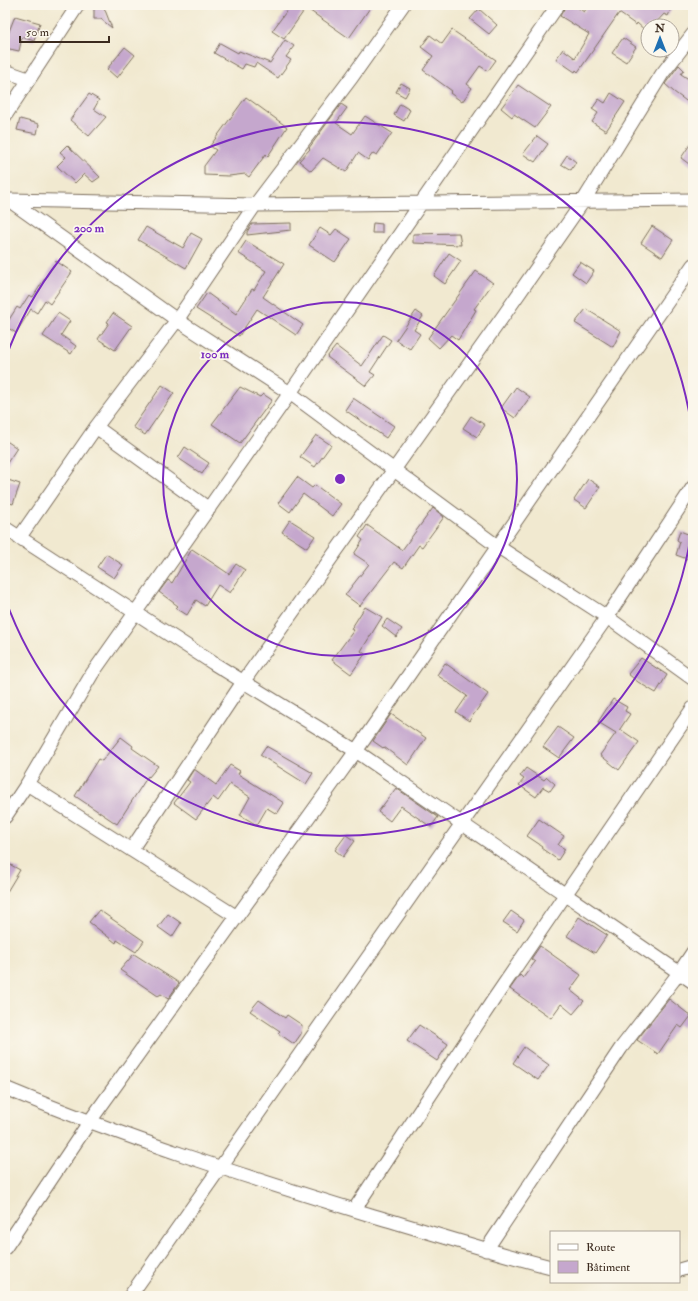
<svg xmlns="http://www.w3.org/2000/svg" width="698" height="1301" viewBox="0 0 698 1301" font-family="'IM FELL Double Pica',serif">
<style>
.building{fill:#c5a7cd}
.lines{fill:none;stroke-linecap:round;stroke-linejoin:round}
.minor-casing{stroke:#7b6d5c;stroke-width:15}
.minor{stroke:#fff;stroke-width:13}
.ring{fill:none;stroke:#7b2cbf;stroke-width:2}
.centre{fill:#7b2cbf;stroke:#fbf7ec;stroke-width:2}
.ring-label{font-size:12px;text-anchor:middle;font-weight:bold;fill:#7b2cbf;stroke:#fbf7ec;stroke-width:3.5;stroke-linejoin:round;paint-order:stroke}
</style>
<rect width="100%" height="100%" fill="#fbf7ec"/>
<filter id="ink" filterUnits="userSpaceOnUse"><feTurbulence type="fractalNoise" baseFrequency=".025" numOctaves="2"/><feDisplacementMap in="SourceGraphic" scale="8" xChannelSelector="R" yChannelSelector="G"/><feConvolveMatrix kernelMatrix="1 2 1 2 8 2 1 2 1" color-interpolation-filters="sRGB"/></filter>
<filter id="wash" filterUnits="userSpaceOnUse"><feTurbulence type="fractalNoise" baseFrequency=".012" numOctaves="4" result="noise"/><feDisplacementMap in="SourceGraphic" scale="16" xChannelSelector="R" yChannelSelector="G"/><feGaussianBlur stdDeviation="0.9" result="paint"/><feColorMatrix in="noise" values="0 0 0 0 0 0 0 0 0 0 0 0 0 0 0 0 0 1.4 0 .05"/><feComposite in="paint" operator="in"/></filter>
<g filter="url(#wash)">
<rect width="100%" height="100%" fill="#f1e9d0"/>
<g id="blocks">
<path class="building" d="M 94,5 L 103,5 L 112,28 L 101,19 L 94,19 Z
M 291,5 L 372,5 L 349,38 L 306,8 L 284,39 L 272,31 Z
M 566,5 L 574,5 L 584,12 L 589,5 L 673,5 L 668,16 L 664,14 L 653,26 L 648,26 L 647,32 L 637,23 L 636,25 L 619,13 L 578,72 L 576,70 L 575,72 L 556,59 L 563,49 L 575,58 L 589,34 L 560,16 Z
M 479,9 L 497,25 L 489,34 L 470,19 Z
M 15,16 L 40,23 L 34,41 L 22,37 L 19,51 L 5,48 L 5,33 L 8,34 Z
M 452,30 L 496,60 L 488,71 L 480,66 L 467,84 L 472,88 L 462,102 L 450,93 L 452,91 L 423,70 L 433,56 L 421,47 L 430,35 L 442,44 Z
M 623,38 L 636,47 L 626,62 L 612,53 Z
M 285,40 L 294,46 L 286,57 L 291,60 L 278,78 L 256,63 L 254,67 L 245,64 L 242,69 L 214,53 L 220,43 L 238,53 L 239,51 L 270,63 Z
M 125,47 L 135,55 L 117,78 L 107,69 Z
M 679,65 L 684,70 L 681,74 L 693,82 L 693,106 L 674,92 L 665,84 Z
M 401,83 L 410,88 L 405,97 L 396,92 Z
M 518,85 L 551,107 L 535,128 L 514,114 L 512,117 L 501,108 Z
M 611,93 L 625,102 L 606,131 L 592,122 L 598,113 L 592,109 L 599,99 L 605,103 Z
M 89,94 L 99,100 L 94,109 L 106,117 L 89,136 L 70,120 Z
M 246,97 L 287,127 L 268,156 L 266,154 L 249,177 L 245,174 L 229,176 L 204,175 L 204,166 L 216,150 L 210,146 Z
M 341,104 L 347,108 L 336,123 L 352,134 L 365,116 L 392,133 L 377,155 L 373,153 L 368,160 L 358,153 L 346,172 L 323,158 L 311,171 L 299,161 L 310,149 L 309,148 Z
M 400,104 L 410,110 L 404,121 L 394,115 Z
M 20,119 L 39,124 L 37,134 L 17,130 Z
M 537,136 L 548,144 L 535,162 L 523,154 Z
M 693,140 L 693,167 L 681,158 Z
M 67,145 L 100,177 L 93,182 L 84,174 L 75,183 L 57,166 L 66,157 L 60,152 Z
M 567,155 L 576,162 L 571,170 L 561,164 Z
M 291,223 L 291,230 L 247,235 L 247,232 L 252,224 Z
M 373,223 L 382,224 L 382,233 L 372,233 Z
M 652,226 L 673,240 L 662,257 L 641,243 Z
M 146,227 L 183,248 L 191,233 L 202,239 L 186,268 L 138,240 Z
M 320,228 L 331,235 L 336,229 L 351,239 L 335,262 L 309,245 Z
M 459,233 L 461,245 L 413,243 L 413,234 Z
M 246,241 L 284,264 L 263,297 L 303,325 L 296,335 L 257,309 L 239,336 L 196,309 L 207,293 L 236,314 L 252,289 L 254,290 L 266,271 L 238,253 Z
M 449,253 L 461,261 L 445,284 L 434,276 Z
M 56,261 L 72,272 L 50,304 L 45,300 L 37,313 L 31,309 L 16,333 L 5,326 L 17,307 L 20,309 L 29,295 L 33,297 Z
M 580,262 L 594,271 L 586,283 L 572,273 Z
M 476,271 L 493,283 L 474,309 L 476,310 L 458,340 L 451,335 L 439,348 L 428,338 Z
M 586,309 L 621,331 L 613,347 L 575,323 Z
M 416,311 L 423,316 L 414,330 L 420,334 L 410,349 L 396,340 Z
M 58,313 L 70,321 L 61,335 L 76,346 L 71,354 L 43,336 Z
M 113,313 L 132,326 L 115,350 L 98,339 L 109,323 L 107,322 Z
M 383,335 L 391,340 L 370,372 L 375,375 L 366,386 L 327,357 L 336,346 L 362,366 Z
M 162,385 L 174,393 L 145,435 L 133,427 Z
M 240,387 L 260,397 L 263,394 L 272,400 L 240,443 L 212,424 Z
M 516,387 L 530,397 L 515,418 L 501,408 Z
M 353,398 L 394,426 L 386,438 L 345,410 Z
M 471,416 L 485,425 L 477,437 L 463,428 Z
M 316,435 L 331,445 L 315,467 L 300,457 Z
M 5,440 L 17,448 L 5,466 Z
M 185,447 L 209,463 L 202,474 L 178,458 Z
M 297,477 L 312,488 L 315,485 L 341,504 L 332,516 L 303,494 L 290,512 L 278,503 Z
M 5,479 L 20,484 L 13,504 L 5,501 Z
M 588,479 L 600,487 L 586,508 L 574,500 Z
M 433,508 L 444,517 L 422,547 L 419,545 L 403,568 L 394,562 L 360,606 L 345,595 L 369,564 L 354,554 L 363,540 L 359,537 L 367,525 L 402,550 Z
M 290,520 L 315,536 L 307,548 L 282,532 Z
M 680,531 L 693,536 L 693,551 L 690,560 L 676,555 L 680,542 L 677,540 Z
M 192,549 L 229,574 L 236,564 L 245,570 L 230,593 L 218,585 L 205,606 L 196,600 L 187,615 L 176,608 L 178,606 L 159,592 L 168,580 L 172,583 Z
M 106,554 L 123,565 L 114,578 L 97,567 Z
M 365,607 L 382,617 L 361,651 L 365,654 L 351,674 L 332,660 L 354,630 L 351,629 Z
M 387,619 L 402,629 L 396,637 L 382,626 Z
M 641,658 L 667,675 L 656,693 L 638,682 L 628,674 Z
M 445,663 L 488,694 L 469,721 L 456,712 L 467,696 L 437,675 Z
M 613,699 L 627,707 L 625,711 L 630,714 L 620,729 L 639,742 L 619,770 L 600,755 L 616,733 L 598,722 Z
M 391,714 L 426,738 L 408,765 L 384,747 L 383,748 L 373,741 Z
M 558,727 L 574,738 L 559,758 L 543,747 Z
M 121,737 L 133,746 L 132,748 L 158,766 L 149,777 L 148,776 L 117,824 L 75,796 L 98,759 L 102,761 Z
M 266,746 L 313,773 L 306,784 L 260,755 Z
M 230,765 L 240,771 L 238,774 L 284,803 L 277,814 L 267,808 L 257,825 L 240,815 L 250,797 L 230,784 L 218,801 L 213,797 L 196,819 L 174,803 L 190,782 L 187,780 L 194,769 L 216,785 Z
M 526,768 L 544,780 L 547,777 L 555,784 L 550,791 L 543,787 L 536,797 L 519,785 L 524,779 L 520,776 Z
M 396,788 L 438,817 L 431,827 L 401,806 L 390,821 L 378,812 Z
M 539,819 L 564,836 L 558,845 L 565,849 L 558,860 L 541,848 L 542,846 L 527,836 Z
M 346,835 L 355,841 L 343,857 L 335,850 Z
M 9,864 L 20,870 L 5,895 L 5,871 Z
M 99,910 L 144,941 L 136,952 L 117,940 L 116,943 L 89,922 Z
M 511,911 L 524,920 L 517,931 L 503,922 Z
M 168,914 L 181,923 L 172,937 L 158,927 Z
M 579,917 L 607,935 L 595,953 L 567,936 Z
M 540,946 L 581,975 L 570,990 L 584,1001 L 573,1014 L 561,1004 L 551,1018 L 510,989 L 520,975 L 523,978 L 535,962 L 531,959 Z
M 134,954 L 179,983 L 168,999 L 161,994 L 158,996 L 120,970 Z
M 669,999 L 691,1016 L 682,1028 L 678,1025 L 658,1054 L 637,1040 Z
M 259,1000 L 285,1018 L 287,1015 L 302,1025 L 301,1034 L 294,1044 L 278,1033 L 280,1031 L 250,1011 Z
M 419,1025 L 448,1044 L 437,1061 L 407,1041 Z
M 524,1047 L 549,1065 L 538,1080 L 513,1063 Z"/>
</g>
</g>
<g filter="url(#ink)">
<use href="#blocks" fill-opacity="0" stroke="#7b6d5c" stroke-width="1"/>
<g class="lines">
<g class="minor-casing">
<path id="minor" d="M 5,71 L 28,79
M 5,116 L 78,5
M 9,200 L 255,205 L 693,200
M 10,201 L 177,320 L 290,393 L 497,546 L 607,617 L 693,679
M 96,427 L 209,509
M 5,528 L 213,663 L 356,751 L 693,982
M 19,538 L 96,427 L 177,320 L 255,205 L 352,77 L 403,5
M 27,784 L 237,917
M 5,817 L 27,784 L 92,674 L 290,393 L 558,5
M 131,850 L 243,682 L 504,315 L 582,203 L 662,74 L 693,34
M 5,1088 C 125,1138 249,1178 374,1216 C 433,1233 491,1252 551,1267
M 354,1210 L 494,999 L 693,708
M 5,1248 L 90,1121 L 356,751 L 693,265
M 486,1250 L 621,1048 L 679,973 L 693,952
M 679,1270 L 693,1266
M 130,1296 L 607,617 L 693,487"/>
</g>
<use href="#minor" class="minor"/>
</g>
</g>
<g class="ring">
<circle cx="340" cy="479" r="177"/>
<path d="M693 519A355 355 0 0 1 5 598M5 360A355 355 0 0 1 693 439"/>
</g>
<circle cx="340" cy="479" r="6" class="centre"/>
<g class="ring-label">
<text x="89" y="232">200 m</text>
<text x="215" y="358">100 m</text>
</g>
<rect width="698" height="1301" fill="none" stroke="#fbf7ec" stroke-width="20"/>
<rect x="550" y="1231" width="130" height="52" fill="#fbf7ec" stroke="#aea59a"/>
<rect x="558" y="1244" width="20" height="6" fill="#ffffff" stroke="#aea59a"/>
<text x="586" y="1251" font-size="12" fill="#3b2a1e">Route</text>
<rect x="558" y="1261" width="20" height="12" fill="#c5a7cd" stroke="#aea59a"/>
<text x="586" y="1271" font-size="12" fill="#3b2a1e">Bâtiment</text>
<g transform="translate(660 38)"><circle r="19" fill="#fbf7ec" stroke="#aea59a"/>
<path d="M0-3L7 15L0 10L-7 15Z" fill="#1f6fb2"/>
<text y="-6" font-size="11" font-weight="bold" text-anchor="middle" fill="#3b2a1e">N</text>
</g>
<path d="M20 36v6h89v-6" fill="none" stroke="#3b2a1e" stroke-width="2"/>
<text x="26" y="36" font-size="12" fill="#3b2a1e" stroke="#fbf7ec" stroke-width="3" paint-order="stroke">50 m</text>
</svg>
